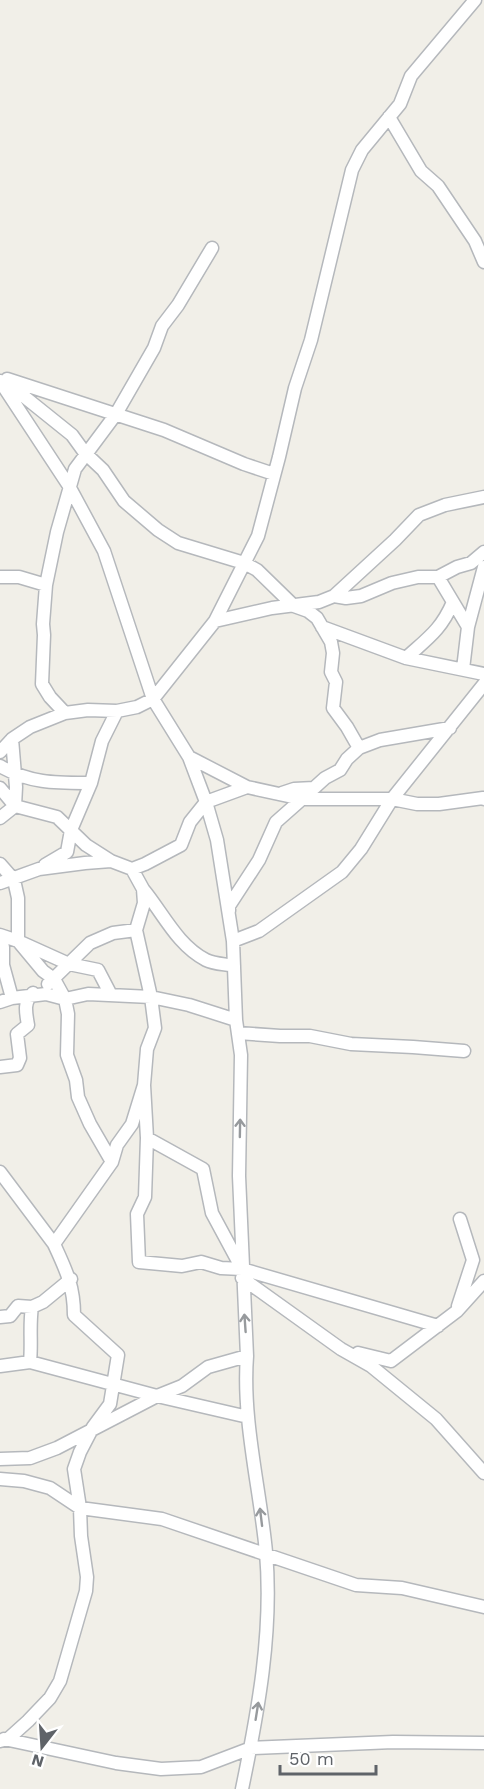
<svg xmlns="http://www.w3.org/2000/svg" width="484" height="1789" viewBox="0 0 484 1789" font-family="'Work Sans',sans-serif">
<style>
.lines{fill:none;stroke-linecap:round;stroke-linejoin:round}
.minor-casing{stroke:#b5b8bc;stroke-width:15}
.minor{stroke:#fff;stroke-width:12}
.oneway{stroke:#979a9d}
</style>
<rect width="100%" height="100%" fill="#f1efe8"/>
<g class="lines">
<g class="minor-casing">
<path id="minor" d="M 389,117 L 421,171 L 438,186 L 475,241 L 484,262
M 7,379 L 164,430 L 244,464 L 274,474
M 0,381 L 69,486 L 104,551 L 153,699 L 189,757 L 206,802 L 217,840 L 233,941 L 236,1020 L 241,1055 L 239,1176 L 247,1356 C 242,1420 260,1488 266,1552 C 273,1631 258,1712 242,1789
M 6,382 L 72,435 L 85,453 L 103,470 L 124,501 L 158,530 L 178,543 L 244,563 L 257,570 L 294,606 L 308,611 L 317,618 L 331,642 L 333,653 L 331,672 L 336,682 L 333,708 L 347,727 L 359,748
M 0,577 L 19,577 L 46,585 L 43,624 L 44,635 L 42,684 L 50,697 L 65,713
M 46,585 L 57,532 L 75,469 L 116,414 L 154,348 L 162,326 L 178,305 L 212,248
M 334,596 L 346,598 L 361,596 L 392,583 L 418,577 L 438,577 L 457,567 L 471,563 L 484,552
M 453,602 L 468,627 L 463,669
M 215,621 L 272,608 L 319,602 L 334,596 L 395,540 L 419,515 L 445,505 L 484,497
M 322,627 L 406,658 L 484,674
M 468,627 L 484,567
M 406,658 C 428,638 441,630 453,602 L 438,577
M 0,752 L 12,739 L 30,727 L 65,713 L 88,710 L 117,711 L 137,707 L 153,699 L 215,621 L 258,536 L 279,457 L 295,388 L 311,340 L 352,170 L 362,150 L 400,104 L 411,76 L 475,0
M 189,757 L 247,787 L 302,799 L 392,799 L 417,804 L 439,804 L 483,798 L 484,799
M 0,766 C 31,784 57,783 91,783
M 0,788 L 15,806 L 57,817 L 86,845 L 111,861
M 282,793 L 294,789 L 314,788 L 325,778 L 340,770 L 347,759 L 359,748 L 380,740 L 450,728
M 0,818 L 15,806 L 16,787 L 12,739
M 0,864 L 14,880 L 18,898 L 18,941 L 43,971 L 54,979 L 65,999 L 68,1014 L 67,1055 L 76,1080 L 78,1097 L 90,1124 L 112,1162
M 45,865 L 67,852 L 71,830 L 91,783 L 102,741 L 117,711
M 132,869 L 143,889 L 144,903 L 136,930 L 151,997 L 155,1028 L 147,1049 L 144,1085 L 147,1138 L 145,1197 L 137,1214 L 139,1262 L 182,1266 L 201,1262 L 221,1268 L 242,1269 L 438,1326
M 0,883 L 39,869 L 85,863 L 111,861 L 132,869 L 145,864 L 181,845 L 190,822 L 206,802 L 247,787
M 143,889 C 163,913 177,945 206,960 C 214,964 225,964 234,966
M 229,911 L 229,906 L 259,860 L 276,822 L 302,799
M 0,935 L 18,941 L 69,964 L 98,970 L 111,995
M 233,941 L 259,931 L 342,872 L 361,849 L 392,799 L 484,684
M 0,944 L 3,947 L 3,965 L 12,998
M 48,984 L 90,943 L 113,933 L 136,930
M 0,1002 L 12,998 L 46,994 L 65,999 L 88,994 L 151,997 L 189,1005 L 236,1020
M 238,1033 L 280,1036 L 310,1036 L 351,1044 L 413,1047 L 464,1051
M 0,1067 L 17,1065 L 20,1058 L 17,1034 L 28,1025 C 26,1013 23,1002 33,993
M 147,1138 L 203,1169 L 212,1213 L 240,1265
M 0,1172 L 54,1244
M 242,1278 L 341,1349 L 371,1366 L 436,1419 L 484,1473
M 458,1306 L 473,1260 L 460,1219
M 0,1317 L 10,1316 L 18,1306 L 32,1307
M 358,1353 L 391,1361 L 457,1311 L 484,1281
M 30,1362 C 32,1343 29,1326 32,1307 L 43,1302 L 71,1279
M 0,1366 L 30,1362 L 157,1396 L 182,1386 L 208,1367 L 247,1356
M 0,1459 L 30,1458 L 57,1448 L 157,1396 L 248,1417
M 0,1479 L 24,1481 L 50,1488 L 80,1508 L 162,1519 L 356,1585 L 402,1588 L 484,1607
M 4,1739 L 116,1763 L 161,1769 L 201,1767 L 251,1748 L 393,1742 L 484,1743
M 0,1741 L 8,1739 L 28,1721 L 50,1698 L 60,1681 L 86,1591 L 87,1577 L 81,1536 L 80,1508 L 74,1469 L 80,1452 L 93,1427 L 110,1404 L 118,1355 L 74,1315 C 74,1286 66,1270 54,1244 L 112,1162 L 117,1145 L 132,1124 L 144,1085"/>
</g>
<use href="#minor" class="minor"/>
</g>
<defs><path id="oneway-shaft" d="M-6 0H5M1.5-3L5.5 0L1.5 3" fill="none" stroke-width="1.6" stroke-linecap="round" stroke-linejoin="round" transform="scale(1.5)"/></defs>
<g class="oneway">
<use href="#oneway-shaft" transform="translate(240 1128) rotate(-89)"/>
<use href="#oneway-shaft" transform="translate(245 1323) rotate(-94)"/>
<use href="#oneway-shaft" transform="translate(261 1517) rotate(-97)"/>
<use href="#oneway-shaft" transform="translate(257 1711) rotate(-81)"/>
</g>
<g transform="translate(42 1747) rotate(197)" stroke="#ffffff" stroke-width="4.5" paint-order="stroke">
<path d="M0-4.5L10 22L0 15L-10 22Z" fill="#5f6368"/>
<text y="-9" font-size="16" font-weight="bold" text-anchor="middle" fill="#5f6368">N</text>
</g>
<path d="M280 1765v9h96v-9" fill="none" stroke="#5f6368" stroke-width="3"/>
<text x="289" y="1765" font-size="18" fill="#5f6368" stroke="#ffffff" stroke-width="4.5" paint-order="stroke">50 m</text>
</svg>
